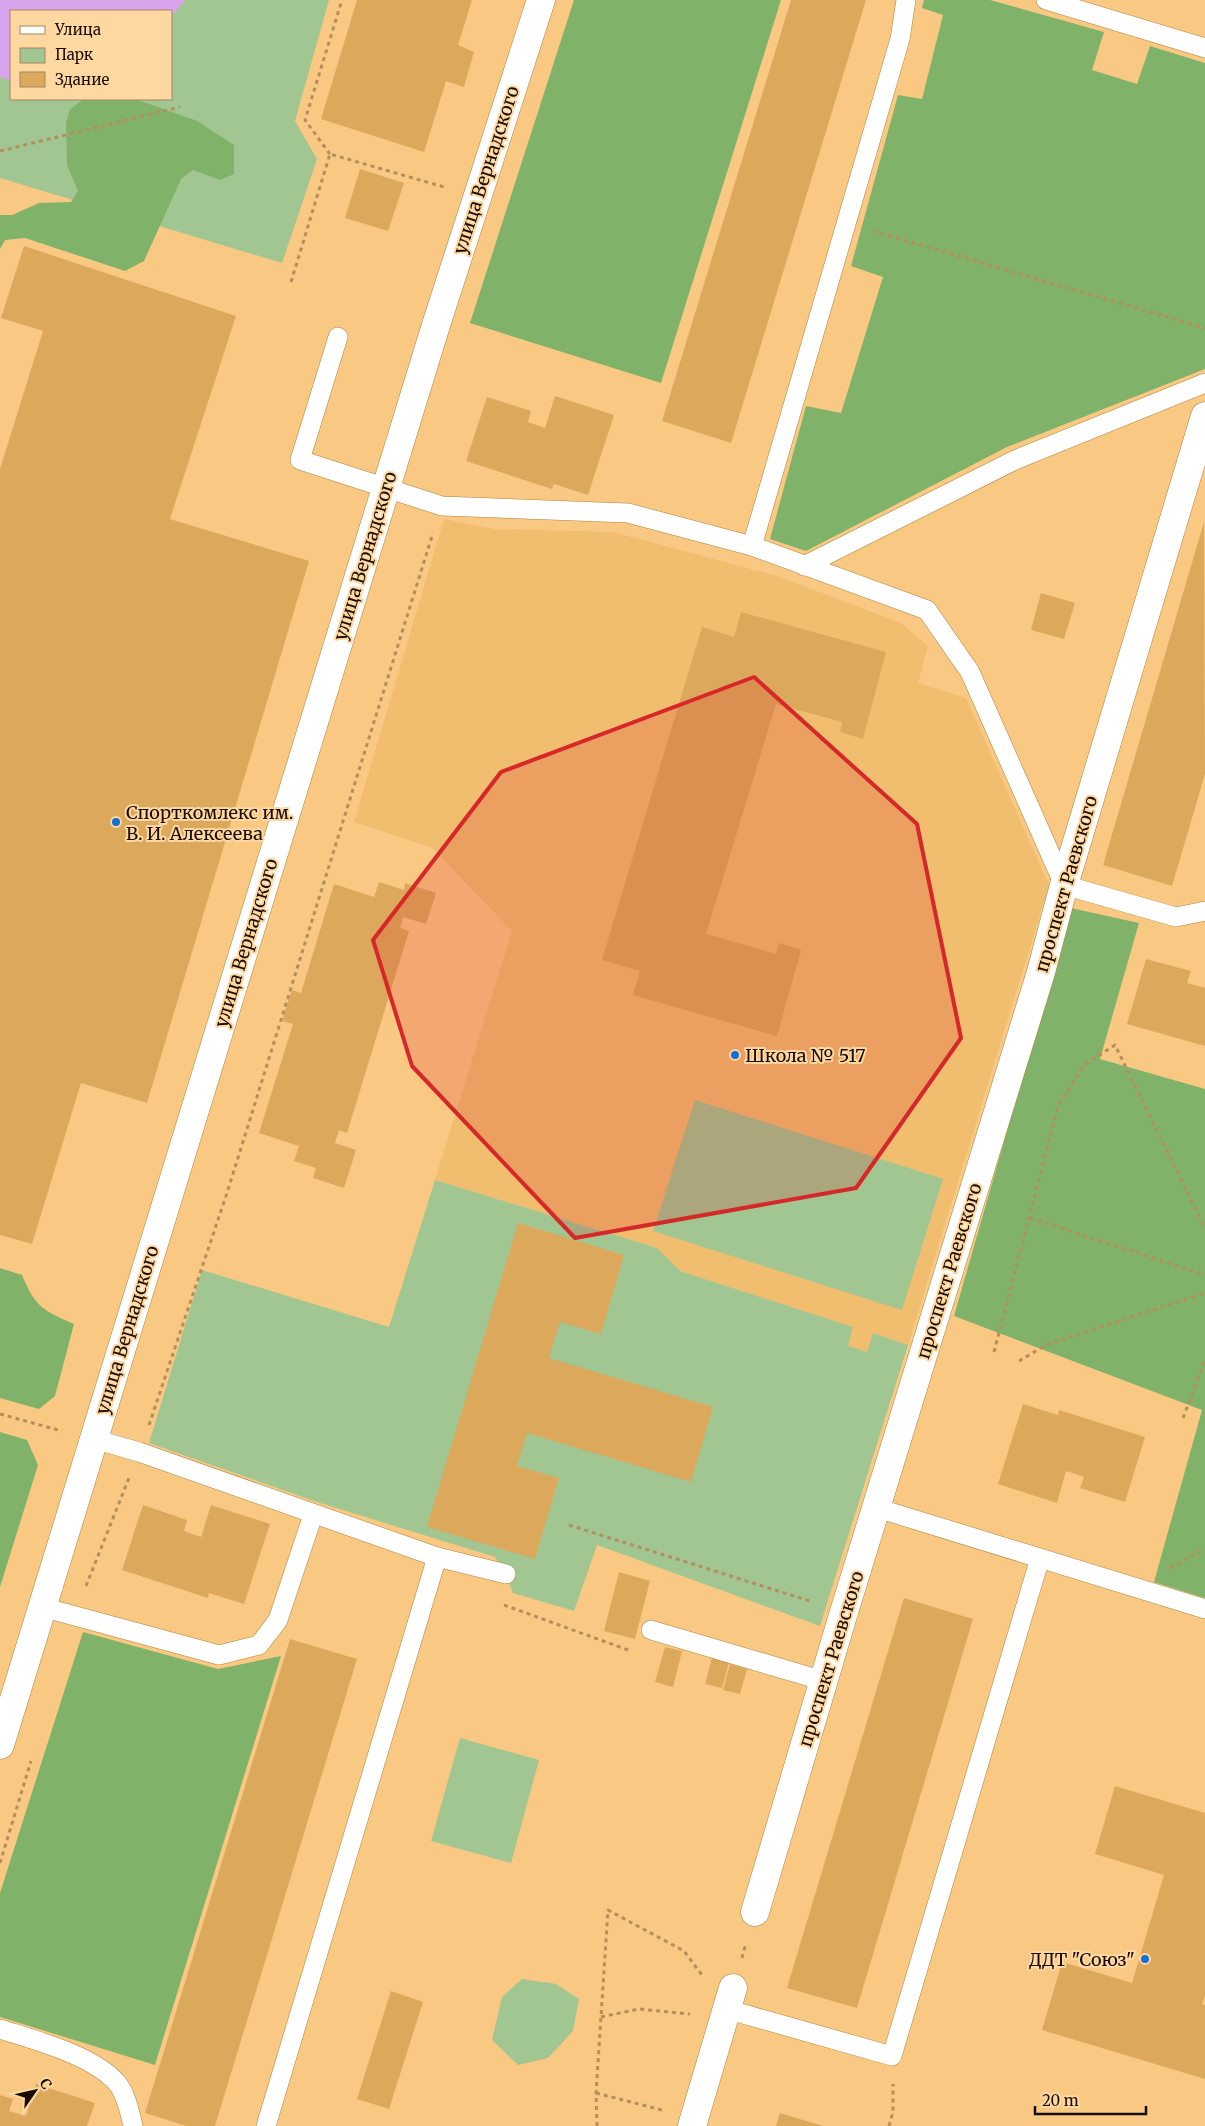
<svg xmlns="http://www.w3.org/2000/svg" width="1205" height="2126" font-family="Merriweather,serif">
  <rect width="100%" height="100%" fill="#f9c983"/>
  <!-- built -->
  <polygon fill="#f1bd6f" points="444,519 494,529 613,532 777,576 901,623 928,646 918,683 966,698 1049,885 908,1345 873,1333 867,1352 847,1346 853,1327 680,1271 657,1248 435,1180 512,931 432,848 354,822"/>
  <!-- green -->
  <g fill="#a1c691" fill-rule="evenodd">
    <path d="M0,0H329L295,121L317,159L282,263L0,178ZM11,11H171V99H11Z"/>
    <polygon points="695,1100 943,1179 902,1310 653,1231"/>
    <polygon points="435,1180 657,1248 680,1271 853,1327 848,1346 867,1352 873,1333 908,1345 820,1626 597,1545 574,1611 513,1593 506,1574 495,1557 317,1502 149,1443 202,1270 389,1327"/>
    <polygon points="460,1738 539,1760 511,1863 431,1841"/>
    <polygon points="522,1979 556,1984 579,1999 573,2031 548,2058 518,2065 492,2040 502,1997"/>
  </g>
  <!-- forest -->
  <g fill="#81b26a">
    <polygon points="574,0 781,0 661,383 470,323"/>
    <polygon points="924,0 990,0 1104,32 1092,70 1137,84 1150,46 1205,63 1205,369 1007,447 806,551 770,539 806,406 841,413 883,277 851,266 898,95 922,99 943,15 922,8"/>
    <polygon points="84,99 132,99 141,101 197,121 234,145 234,174 220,180 193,170 181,179 144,261 125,271 25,238 5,240 0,249 0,215 12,215 39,203 71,202 78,191 67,165 66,123 70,109"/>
    <polygon points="1071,908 1139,923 1100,1059 1205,1089 1205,1598 1154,1582 1202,1410 954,1316"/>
    <path d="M0,1268L22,1275C35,1307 44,1311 74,1324L55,1396L39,1409L0,1398Z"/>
    <polygon points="0,1432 27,1440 38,1465 0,1587"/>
    <polygon points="83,1632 218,1669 281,1656 155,2065 0,2017 0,1893"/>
  </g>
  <!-- water -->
  <polygon fill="#d8a5ec" points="0,0 185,0 171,17 171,11 11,11 11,81 0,77"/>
  <!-- building -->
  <g fill="#dca95c">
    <polygon points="357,0 472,0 458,45 474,52 464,87 446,81 424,152 321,119"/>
    <polygon points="791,0 866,0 731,443 662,421"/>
    <polygon points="360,169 404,183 388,231 345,218"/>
    <polygon points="24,246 236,316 170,519 309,561 147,1103 81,1083 32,1244 0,1235 0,469 43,331 1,318"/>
    <polygon points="555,396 614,415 588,495 554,484 552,489 466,461 487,397 531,411 528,422 545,428"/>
    <polygon points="1204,522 1205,774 1172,886 1103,865"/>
    <polygon points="1041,593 1075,603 1064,639 1031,630"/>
    <polygon points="741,612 886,652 863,739 840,732 842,722 776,704 706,934 776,954 779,943 801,950 777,1036 633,995 640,971 602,960 702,627 734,637"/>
    <polygon points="379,882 404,890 405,883 436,893 426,924 403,917 400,928 409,931 347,1133 339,1130 335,1143 356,1150 344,1188 313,1178 316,1168 294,1161 299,1146 259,1133 293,1024 282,1021 287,1005 292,990 301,993 334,884 374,897"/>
    <polygon points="1146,959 1191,971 1187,983 1205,988 1205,1046 1127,1024"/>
    <polygon points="518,1223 624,1255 601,1334 560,1322 549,1358 713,1407 691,1482 527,1433 517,1466 559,1478 535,1559 427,1527"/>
    <polygon points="1023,1404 1058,1415 1059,1410 1145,1437 1125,1502 1080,1488 1084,1477 1066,1471 1057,1503 998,1484"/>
    <polygon points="143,1505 187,1520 184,1531 201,1537 211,1505 270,1524 244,1604 209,1593 208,1598 122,1570"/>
    <polygon points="619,1572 650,1581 635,1639 604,1631"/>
    <polygon points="904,1598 973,1619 857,2008 787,1988"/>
    <polygon points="290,1639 357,1659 215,2126 186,2126 145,2113"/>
    <polygon points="665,1647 682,1651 673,1687 655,1682"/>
    <polygon points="712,1658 729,1663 722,1688 705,1684"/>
    <polygon points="730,1664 747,1669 740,1694 723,1690"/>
    <polygon points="1115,1786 1205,1813 1205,1996 1202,2004 1205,2005 1205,2079 1042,2030 1062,1962 1132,1983 1164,1875 1095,1854"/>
    <polygon points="391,1991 423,2002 389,2109 357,2099"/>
    <polygon points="36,2084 95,2103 87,2126 0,2126 0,2095 13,2099 9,2111 26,2116"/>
    <polygon points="780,2113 823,2126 776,2126"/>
  </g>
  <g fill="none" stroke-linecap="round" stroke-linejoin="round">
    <!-- lane casing -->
    <g stroke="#af823c" stroke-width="20">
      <g id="lane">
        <polyline points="1046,0 1205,48"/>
        <polyline points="338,337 300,460 442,506 628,513 752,546 927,610 970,672 1064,885 1176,917 1205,911"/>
        <polyline points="752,546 900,39 906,0"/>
        <polyline points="804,566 1015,460 1205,383"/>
        <polyline points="94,1439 139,1452 437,1557 266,2126"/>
        <polyline points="877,1508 1205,1609"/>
        <polyline points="437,1557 506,1574"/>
        <polyline points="42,1607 219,1655 259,1645 278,1620 313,1515"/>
        <polyline points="651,1630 824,1681"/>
        <polyline points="726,2009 892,2056 1040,1558"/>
        <path d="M0,2029C34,2040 93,2055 117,2083C126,2094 130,2112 133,2126"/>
      </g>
    </g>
    <!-- street casing -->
    <g stroke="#af823c" stroke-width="29">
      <g id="street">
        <polyline points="0,1745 436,325 541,0"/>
        <polyline points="755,1912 844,1612 1041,972 1064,885 1205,416"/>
        <polyline points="692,2126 733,1988"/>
      </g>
    </g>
    <!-- path -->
    <g stroke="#b48f5b" stroke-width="3" stroke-dasharray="4 4" stroke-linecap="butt">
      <polyline points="0,151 180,107"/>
      <polyline points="330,154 305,120 342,0"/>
      <polyline points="873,231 1205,328"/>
      <polyline points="291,282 330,154 444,187"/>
      <polyline points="1030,1218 1205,1275"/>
      <polyline points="994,1352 1058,1106 1084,1065 1115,1045 1205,1228"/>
      <polyline points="1019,1361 1046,1345 1205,1293"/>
      <polyline points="0,1414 62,1431"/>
      <polyline points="1183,1418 1205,1359"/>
      <polyline points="149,1425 227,1193 433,533"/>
      <polyline points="569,1525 813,1602"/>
      <polyline points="1170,1568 1205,1549"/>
      <polyline points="86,1586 129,1478"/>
      <polyline points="504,1605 628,1650"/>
      <polyline points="0,1863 31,1761"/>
      <polyline points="742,1958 746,1943"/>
      <polyline points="601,2017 639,2009 690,2014"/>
      <polyline points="596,2093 662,2110"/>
      <polyline points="597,2126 596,2093 608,1910 684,1951 702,1975"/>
      <polyline points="889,2126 893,2112 893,2084"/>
    </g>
    <!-- lane -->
    <use href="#lane" stroke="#fff" stroke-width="19"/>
    <!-- street -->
    <use href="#street" stroke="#fff" stroke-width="28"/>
  </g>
  <!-- marked area -->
  <path fill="#d62828" fill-opacity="0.2" stroke="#d62828" stroke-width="4" stroke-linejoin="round" d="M754,677L917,824L961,1038L856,1188L575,1238L412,1066L373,940L501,772Z"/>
  <!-- markers -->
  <g fill="#136fd8" stroke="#ffd8a1" stroke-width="2">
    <circle cx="116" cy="822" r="5"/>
    <circle cx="735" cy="1055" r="5"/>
    <circle cx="1145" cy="1959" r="5"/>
  </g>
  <g text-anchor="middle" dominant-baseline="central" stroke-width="4" stroke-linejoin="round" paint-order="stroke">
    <!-- street labels -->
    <g font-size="18" fill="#180b00" stroke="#ffd8a1">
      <text transform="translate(486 170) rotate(-72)">улица Вернадского</text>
      <text transform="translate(365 556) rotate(-73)">улица Вернадского</text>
      <text transform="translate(1066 884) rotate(-74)">проспект Раевского</text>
      <text transform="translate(246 943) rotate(-73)">улица Вернадского</text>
      <text transform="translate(949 1271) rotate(-73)">проспект Раевского</text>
      <text transform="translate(127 1330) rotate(-73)">улица Вернадского</text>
      <text transform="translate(831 1659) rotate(-73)">проспект Раевского</text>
    </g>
    <!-- poi labels -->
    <g font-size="18" fill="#180b00" stroke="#ffd8a1" text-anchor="start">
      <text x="126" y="812">Спорткомлекс им.<tspan x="126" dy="21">В. И. Алексеева</tspan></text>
      <text x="745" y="1055">Школа № 517</text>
      <text x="1135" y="1959" text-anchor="end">ДДТ "Союз"</text>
    </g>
  </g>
  <!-- legend -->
  <rect x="10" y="10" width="162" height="90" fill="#ffd8a1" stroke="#a38661"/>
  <rect x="20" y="26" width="25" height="8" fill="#ffffff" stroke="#a38661"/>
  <text x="55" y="35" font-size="15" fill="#180b00">Улица</text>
  <rect x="20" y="48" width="25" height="15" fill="#a1c691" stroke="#a38661"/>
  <text x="55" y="60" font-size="15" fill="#180b00">Парк</text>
  <rect x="20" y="72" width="25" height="15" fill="#dca95c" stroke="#a38661"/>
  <text x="55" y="85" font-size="15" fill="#180b00">Здание</text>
  <!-- north arrow -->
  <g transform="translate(35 2091) rotate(56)" stroke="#ffd8a1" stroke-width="4" paint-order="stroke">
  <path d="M0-4L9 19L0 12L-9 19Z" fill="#180b00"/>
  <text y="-8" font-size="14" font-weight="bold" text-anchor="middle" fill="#180b00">С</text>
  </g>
  <!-- scale -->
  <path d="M1035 2106v8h111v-8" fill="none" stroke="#180b00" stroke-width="2.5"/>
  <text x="1042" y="2106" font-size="15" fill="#180b00" stroke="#ffd8a1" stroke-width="4" paint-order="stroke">20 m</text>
</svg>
